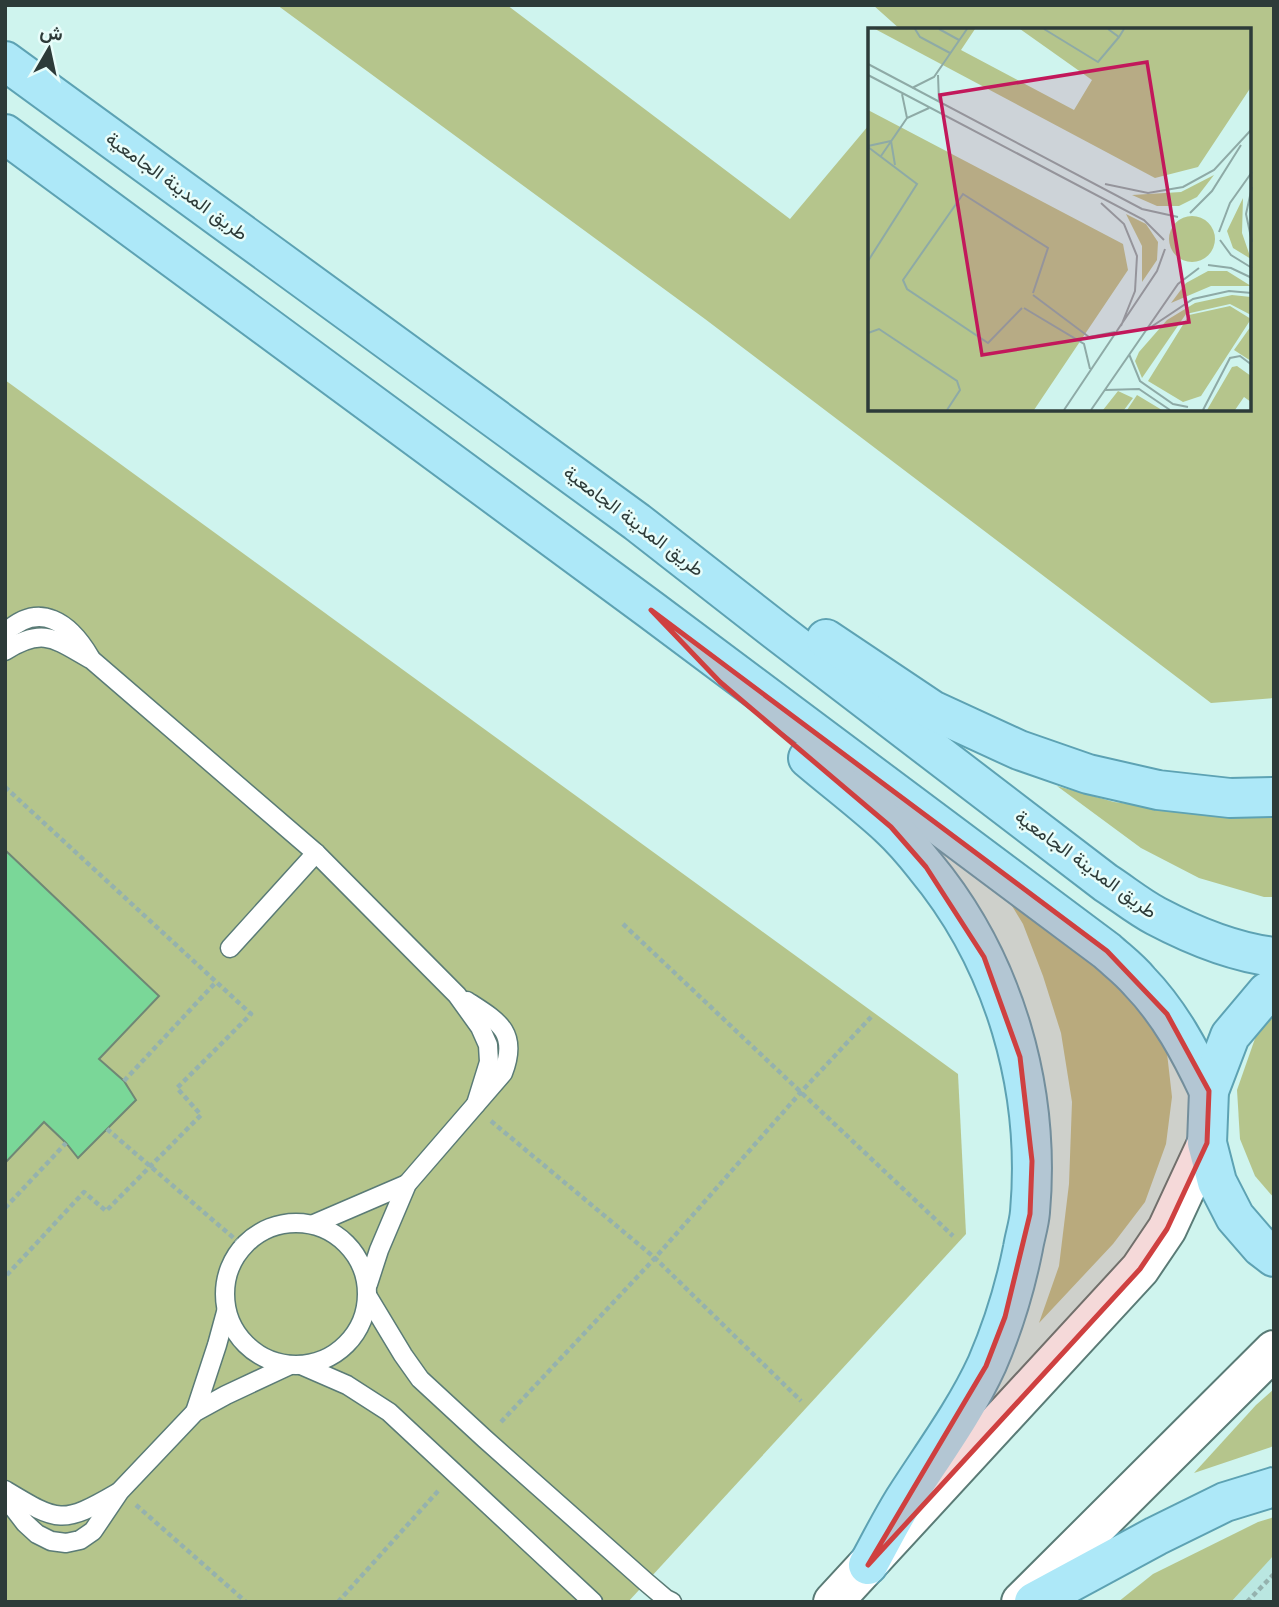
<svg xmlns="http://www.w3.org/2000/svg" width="1279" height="1607" font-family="'Libre Baskerville',Vazirmatn,serif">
  <rect width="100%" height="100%" fill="#cff4ee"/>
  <!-- built -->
  <polygon fill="#bae7e1" points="1273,1555 1274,1602 1231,1602"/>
  <!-- green -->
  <g fill="#b5c58c">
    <polygon points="277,5 507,5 790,219 869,125 870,410 1249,410 1249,30 901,30 873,5 1274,5 1274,698 1211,703 705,319"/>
    <polygon points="5,380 958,1074 966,1234 628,1602 5,1602"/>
    <polygon points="1057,786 1114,802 1206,814 1274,817 1274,897 1264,897 1199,878 1141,848"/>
    <polygon points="1006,896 1115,976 1147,1012 1167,1053 1172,1097 1166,1144 1145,1202 1113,1244 1039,1323 1059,1266 1069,1184 1072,1102 1061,1033 1043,976 1023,924"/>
    <polygon points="1274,1013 1274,1198 1255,1176 1240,1139 1237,1090 1258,1030"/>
    <polygon points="1274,1389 1274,1446 1194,1473 1256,1405"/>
    <polygon points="1274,1517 1274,1555 1231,1602 1118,1602 1153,1574 1258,1522"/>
  </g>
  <!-- building -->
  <polygon fill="#7ad798" stroke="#6f8775" stroke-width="2" points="5,850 159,996 99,1059 124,1081 136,1100 78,1158 66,1143 44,1122 5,1163"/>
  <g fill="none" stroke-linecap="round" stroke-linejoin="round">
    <!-- lane casing -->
    <g stroke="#5a7b76" stroke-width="21">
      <g id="lane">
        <path d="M5,633C40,600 70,623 90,657"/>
        <path d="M5,651C44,626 56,640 92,660L316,853L457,995L480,1027L488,1045L489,1062L476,1104"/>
        <polyline points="230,948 316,853"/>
        <circle cx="296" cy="1294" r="71"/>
        <polyline points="314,1224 407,1184"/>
        <path d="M368,1284L379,1250L407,1184L503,1073C519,1032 498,1021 467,1001"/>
        <polyline points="368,1297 403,1355 420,1379 485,1439 646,1582 666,1599 672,1602"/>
        <polyline points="301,1365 347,1385 389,1412 593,1602"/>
        <polyline points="195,1412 217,1345 226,1312"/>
        <path d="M5,1490C58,1522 62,1525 117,1493"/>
        <polyline points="5,1497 25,1523 37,1534 51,1541 66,1543 80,1540 93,1531 120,1491 195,1412 226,1395 290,1365"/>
      </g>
    </g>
    <!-- secondary casing -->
    <g stroke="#5a7b76" stroke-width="42">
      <g id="secondary">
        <polyline points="833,1602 1140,1269 1167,1229 1207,1143"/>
        <polyline points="1021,1602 1274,1350"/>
      </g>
    </g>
    <!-- primary casing -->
    <g stroke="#5da2b3" stroke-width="42">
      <g id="primary">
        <path d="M5,61L637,522L774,629L1106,883C1123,894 1139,907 1156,916C1192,935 1233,952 1274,957"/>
        <path d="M5,134L651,610L1107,951C1118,961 1130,970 1139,981C1170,1013 1190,1051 1209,1091"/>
        <polyline points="826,639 932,710 1019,750 1088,774 1158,790 1230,798 1274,797"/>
        <path d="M808,758C835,781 863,802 889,826C902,838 914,852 925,866C1004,961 1041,1088 1030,1212C1029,1224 1025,1236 1023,1248C1015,1288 1003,1327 987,1364C965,1412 932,1456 904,1500C891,1521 880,1543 868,1565"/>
        <polyline points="1274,988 1267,992 1230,1036 1209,1091 1207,1143 1217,1182 1235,1217 1261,1247 1274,1257"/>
        <polyline points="1034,1602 1156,1536 1225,1502 1274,1487"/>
      </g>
    </g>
    <!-- path -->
    <g stroke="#95b2ae" stroke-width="4.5" stroke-dasharray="5 3.5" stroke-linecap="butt">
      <polyline points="5,787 251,1014 177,1088 201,1115 106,1211 84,1192 5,1277"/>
      <polyline points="623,924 953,1236"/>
      <polyline points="124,1081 216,982"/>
      <polyline points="491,1121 655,1258 801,1401"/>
      <polyline points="107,1129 243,1246"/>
      <polyline points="5,1208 66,1143"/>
      <polyline points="501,1422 655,1258 801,1092 871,1017"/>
      <polyline points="136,1505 246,1602"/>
      <polyline points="338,1602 438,1491"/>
      <polyline points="1247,1602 1274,1574"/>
    </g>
    <!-- lane -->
    <use href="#lane" stroke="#fff" stroke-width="18"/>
    <!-- secondary -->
    <use href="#secondary" stroke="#fff" stroke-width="38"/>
    <!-- primary -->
    <use href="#primary" stroke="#ade8f8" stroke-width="38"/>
  </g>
  <!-- marked area -->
  <path fill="#cf4040" fill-opacity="0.2" stroke="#cf4040" stroke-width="5" stroke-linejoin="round" d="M651,610L1107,951L1167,1014L1209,1091L1207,1143L1167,1229L1140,1269L868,1565L986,1366L1005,1317L1030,1214L1032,1161L1020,1057L984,957L926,867L891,827L720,682Z"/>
  <g text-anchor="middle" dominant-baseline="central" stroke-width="5" stroke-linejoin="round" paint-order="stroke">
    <!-- street labels -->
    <g font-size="19" fill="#2d3b39" stroke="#e8fdfa">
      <text transform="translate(177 186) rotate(36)">طريق المدينة الجامعية</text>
      <text transform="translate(634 521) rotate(37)">طريق المدينة الجامعية</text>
      <text transform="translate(1086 864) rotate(36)">طريق المدينة الجامعية</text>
    </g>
  </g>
  <!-- overview -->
  <g transform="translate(868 28)">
    <rect width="383" height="383" fill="#cff4ee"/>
    <path d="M7,1H107L93,22L206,82L224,52L152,1H383V59L330,139L287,150ZM0,82L255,216L260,242L166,382H0ZM346,147L329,169L311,178H289L264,167L313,164ZM375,170L374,205L383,231L365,220L359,203ZM258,186L278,196L290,214L289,232L274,254V218ZM301 211a23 23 0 1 1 46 0a23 23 0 1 1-46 0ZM340,243H359L383,258H343L303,275L318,255ZM364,267L383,269V287L362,276L318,286L274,350L267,333L271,324L299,292L327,275ZM362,278L383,291L333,368L315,374L280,353L321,287ZM383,298V333L366,322ZM369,338L383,348V374L376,369L367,382H339L364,339ZM250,363L265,370L256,382H235ZM269,367L294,382H259Z" fill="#b5c58c"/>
    <path fill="none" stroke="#8eaaa6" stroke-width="2" d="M47,1L52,9L82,25M71,1L91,12M176,1L230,34L251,9M240,1L251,9L256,1M0,36L274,181L310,189M0,47L276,192L296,212M70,47L71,74M44,60L66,49L99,1M34,66L39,90M0,118L23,113L27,137M0,119L49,156L0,233M13,128L39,90L61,80M237,156L280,165L315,159L346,142L383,102M384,159L378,186L384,214M233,175L256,196L269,228L267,263L253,298M322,185L344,163L373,117M351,204L362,175L384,144M352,212L363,227L384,240M340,237L363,240L384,250M165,267L221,309L247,304M154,280L120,315L39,261L35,252L95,166L180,220L165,265M156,280L216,316L222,341M277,303L325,271L361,263L384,265M0,305L11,301L89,353L92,362L79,382M261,326L272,353L305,376L320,379M237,362L271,361L302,382M196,382L289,243L297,221M223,382L310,256L331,240M335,382L362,330L372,328L384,337"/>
    <path fill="#c2185b" fill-opacity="0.15" stroke="#c2185b" stroke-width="3.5" d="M279,34L321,294L114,327L72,67Z"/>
    <rect width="383" height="383" fill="none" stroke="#2d3b39" stroke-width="3.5"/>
  </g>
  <!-- border -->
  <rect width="1279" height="1607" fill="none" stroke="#2d3b39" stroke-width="14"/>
  <!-- north arrow -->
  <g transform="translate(49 49) rotate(9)" stroke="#e8fdfa" stroke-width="5" paint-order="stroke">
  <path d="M0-5L12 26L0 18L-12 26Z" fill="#2d3b39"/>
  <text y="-10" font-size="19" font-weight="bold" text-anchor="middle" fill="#2d3b39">ش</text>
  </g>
</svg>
